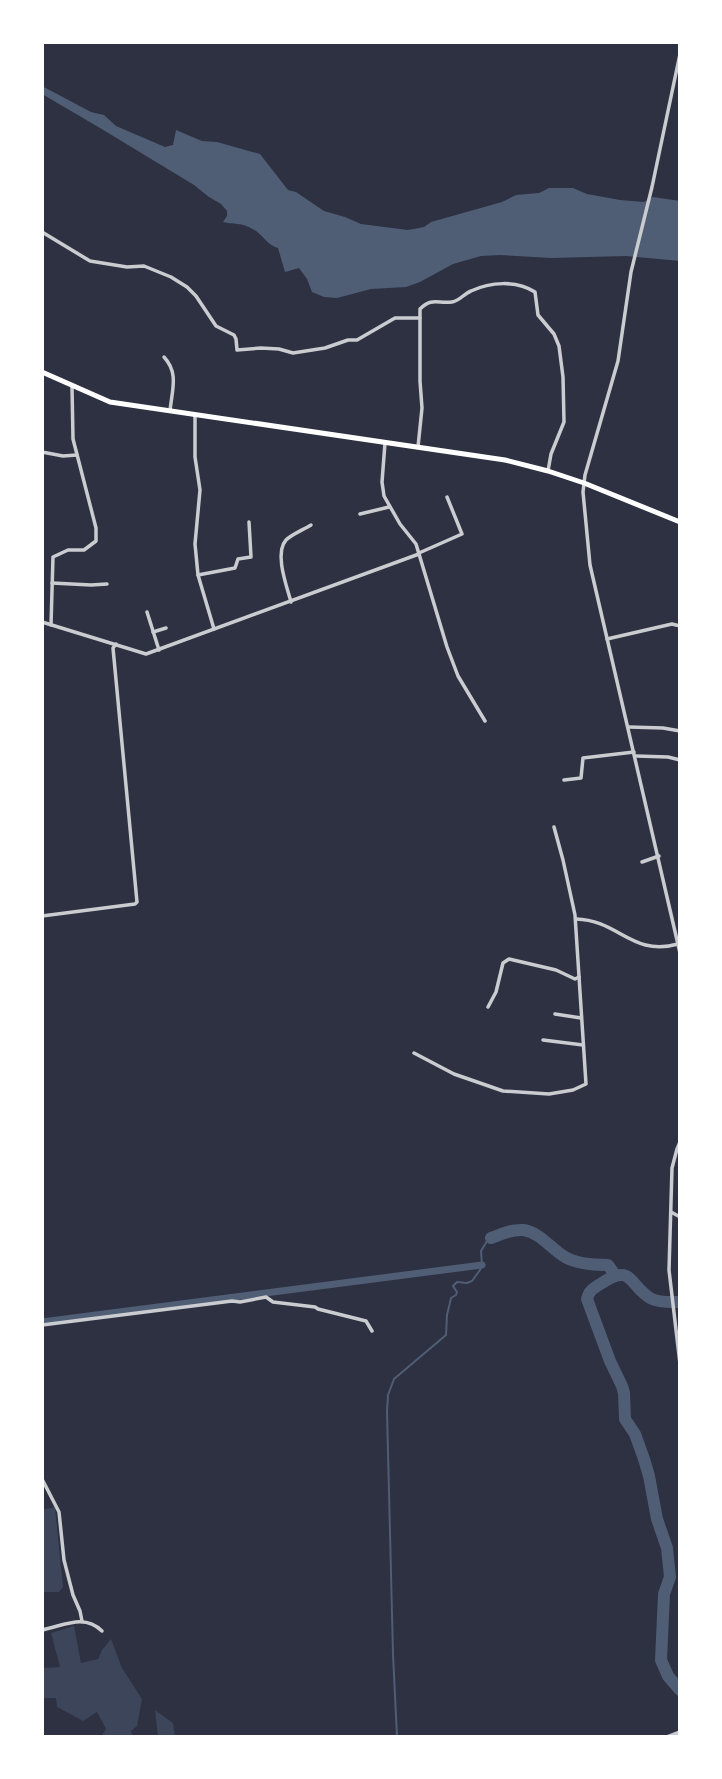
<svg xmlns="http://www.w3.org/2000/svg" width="722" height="1779" font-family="'Work Sans',sans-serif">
  <rect width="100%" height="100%" fill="#2d3142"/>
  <!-- green -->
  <g fill="#3c4559">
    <polygon points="55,1507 63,1587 59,1592 42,1592 42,1510"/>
    <polygon points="74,1626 81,1663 98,1659 102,1650 111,1639 122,1668 142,1699 137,1726 131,1731 133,1737 101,1737 106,1729 97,1712 83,1721 57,1707 56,1698 44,1698 42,1717 42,1668 60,1667 51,1633"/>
    <polygon points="155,1710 173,1723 175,1737 158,1737"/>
  </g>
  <!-- water -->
  <path fill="#4f5d75" d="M42,86L91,112L104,115L116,126L165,147L173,145L176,130L202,141L217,142L260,154L288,190L296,192L324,211L345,217L361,224L408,230L424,227L431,222L502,202L516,195L539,193L549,188H573L587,194L620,200L644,202L653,197L680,201V261L626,256L551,258L500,255L481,256L453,264L420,282L406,287L371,289L337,298L324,297L312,292L307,279L299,268L285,272L278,248C268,245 264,237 256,231C242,222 237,225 223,222L227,216V211L221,204L209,197L194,185L100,128L42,94Z"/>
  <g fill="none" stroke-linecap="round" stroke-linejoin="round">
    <!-- stream -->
    <polyline stroke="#4f5d75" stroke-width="2" points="397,1737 393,1654 387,1411 388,1395 394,1379 446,1335 447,1315 451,1298 456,1295 457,1292 453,1286 457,1282 467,1283 472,1281 480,1270 482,1265 481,1251 487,1241 491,1238"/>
    <!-- canal -->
    <polyline stroke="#4f5d75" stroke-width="7" points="42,1322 482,1265"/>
    <!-- river -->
    <g stroke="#4f5d75" stroke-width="12">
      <path d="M491,1238C502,1234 512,1229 523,1230C540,1232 551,1249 565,1257C577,1264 593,1265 608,1265L615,1275"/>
      <path d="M680,1302C671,1302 660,1303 652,1299C629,1287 633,1262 602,1283C594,1288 589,1290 587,1299L610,1361L622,1386L624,1393L625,1419L635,1434L644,1459L649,1476L657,1519L667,1548L670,1577L664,1594L661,1660L668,1676L680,1690"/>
    </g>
    <!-- minor -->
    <g stroke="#caccd0" stroke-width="3.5">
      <polyline points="680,54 652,187 631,272 618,361 585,475 583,492 590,565 680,953"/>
      <polyline points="42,232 90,261 127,267 144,266 171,277 187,287 196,296 216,326 234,335 236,339 237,350 261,348 279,349 293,353 325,348 348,340 357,340 395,318 420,318"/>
      <path d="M164,357C179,373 172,390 170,411"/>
      <polyline points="195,415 195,457 200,490 195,544 198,575 214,629"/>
      <polyline points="385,443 382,482 384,496 400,524 416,544 447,647 458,676 485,721"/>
      <path d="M418,447L422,408L420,381V309C432,297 438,304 452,302C460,301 463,294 471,291C490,282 516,280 535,292L538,315L554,334L559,346L563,377L564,422L551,454L548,471"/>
      <polyline points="42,452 63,456 77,455"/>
      <polyline points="360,514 389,507"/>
      <polyline points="419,553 462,534 447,497"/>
      <polyline points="198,575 235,568 238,559 251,557 249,522"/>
      <polyline points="52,583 91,585 107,584"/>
      <path d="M291,602C287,587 274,553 286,540C292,534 303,530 311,525"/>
      <polyline points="147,612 159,650"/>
      <polyline points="42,622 146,654 419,554"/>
      <polyline points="51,625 53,557 68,550 84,550 96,541 96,528 73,439 72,386"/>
      <polyline points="153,632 166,628"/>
      <polyline points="607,639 672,624 680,626"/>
      <polyline points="629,727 663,728 680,731"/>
      <polyline points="636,756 668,757 680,760"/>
      <polyline points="564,780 581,778 583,758 634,752"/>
      <polyline points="642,862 659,856"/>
      <polyline points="42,916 135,904 137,902 113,648 116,644"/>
      <path d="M576,919C619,920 632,957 678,944"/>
      <polyline points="488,1007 496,992 503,963 509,959 556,970 575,979 579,977"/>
      <polyline points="555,1014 581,1018"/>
      <polyline points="543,1040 583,1045"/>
      <polyline points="414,1053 454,1074 503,1091 549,1094 573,1090 586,1084 575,915 563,860 554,827"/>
      <polyline points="680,1142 677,1149 672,1168 669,1270 680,1364"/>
      <polyline points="671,1212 680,1217"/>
      <polyline points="42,1325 232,1301 240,1302 266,1297 273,1302 315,1307 318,1309 366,1321 372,1331"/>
      <polyline points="42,1479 59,1512 64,1560 73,1595 80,1611 82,1621"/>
      <path d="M42,1630C63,1626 84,1613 102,1631"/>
      <polyline points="667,1737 680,1732"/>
    </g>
    <!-- secondary -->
    <polyline stroke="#fff" stroke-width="5" points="42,372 110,402 505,460 548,471 584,483 680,522"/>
  </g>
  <!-- border -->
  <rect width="722" height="1779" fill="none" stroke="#ffffff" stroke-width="88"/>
</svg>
